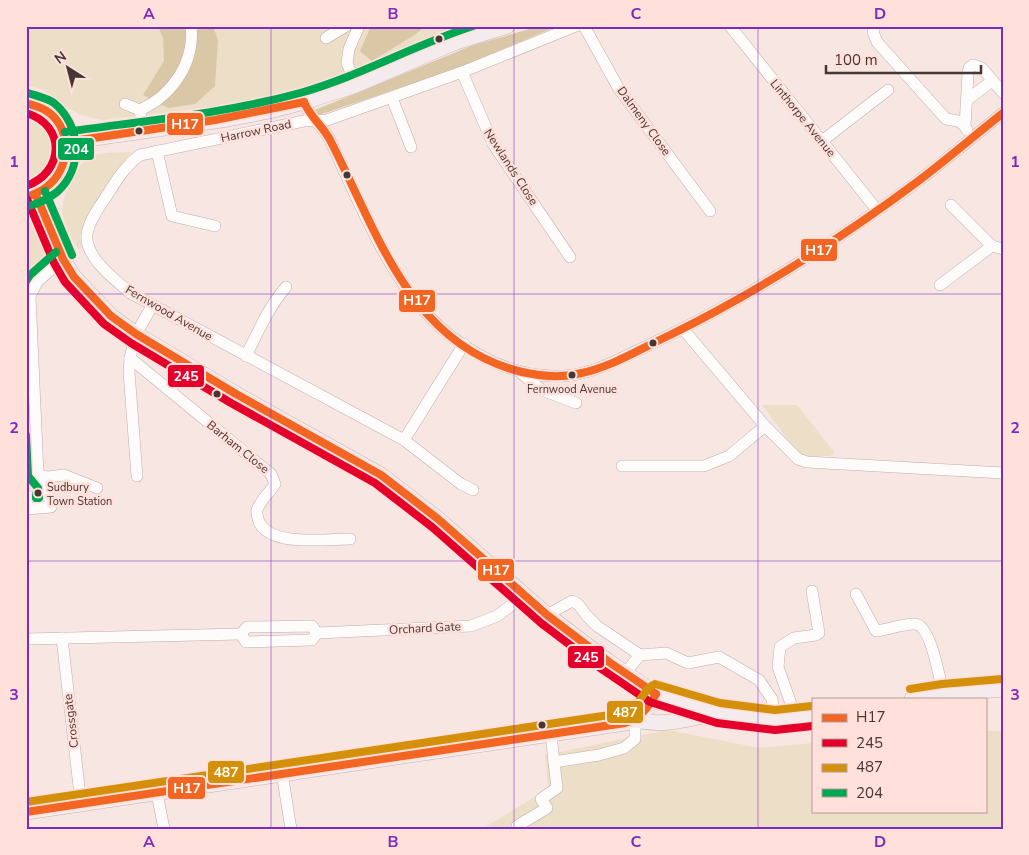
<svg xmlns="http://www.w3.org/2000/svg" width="1029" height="855" font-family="'Nunito Sans',sans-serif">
  <rect width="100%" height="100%" fill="#f7e6e2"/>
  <!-- green -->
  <g fill="#eddec8">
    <polygon points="26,26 461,26 358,71 310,88 266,101 102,120 81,115 63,105 44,90 26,85"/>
    <path d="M26,108C38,112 51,119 57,131C67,154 52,185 26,188Z"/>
    <path d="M132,152L122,163L81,231L80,238L82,248L78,249C61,220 56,209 73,178C77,172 80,163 86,159C98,151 118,153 132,152Z"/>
    <polygon points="26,216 30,221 45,250 43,258 32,269 26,263"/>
    <polygon points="762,405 797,405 835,453 830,456 811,456 802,455 795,449"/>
    <polygon points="667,730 760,748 813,743 813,811 985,811 985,731 1003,731 1003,829 482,829 548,789 545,755"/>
  </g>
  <!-- forest -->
  <g fill="#dac7a5">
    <polygon points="158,26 213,26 218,40 215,86 195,104 168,108 143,95 164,61 163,38"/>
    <polygon points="371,26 425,26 416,34 372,61 360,51"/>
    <polygon points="540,26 553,26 553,28 453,70 319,115 315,110 471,46"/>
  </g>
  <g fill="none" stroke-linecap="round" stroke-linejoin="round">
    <!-- minor casing -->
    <g stroke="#bdaeac" stroke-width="12">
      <g id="minor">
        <polyline points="584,26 619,89 710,211"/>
        <polyline points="730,26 877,210"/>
        <polyline points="875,26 873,32 877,42 946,119 958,121 965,126"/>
        <polyline points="326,38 346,26"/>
        <polyline points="462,72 493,144 570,257"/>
        <polyline points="356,85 347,63 349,49 359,26"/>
        <polyline points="392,98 411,147"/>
        <polyline points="967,100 992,81"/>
        <path d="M304,102C309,117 321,125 329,138C357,197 390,282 439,326C470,354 510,375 553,376C587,378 617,360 647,346C743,301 833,244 917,182C946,160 974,136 1003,113"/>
        <polyline points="125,104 140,110"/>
        <path d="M143,130L140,110C173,95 195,62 191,26"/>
        <polyline points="967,130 965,126 968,73 969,68 973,65 982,68 1003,93"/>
        <polyline points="822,141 888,90"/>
        <polyline points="157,151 172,216 215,226"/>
        <polyline points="951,205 992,246"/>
        <polyline points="940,285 992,246 1003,249"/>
        <path d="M152,306L136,334L130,358L271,474L275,484C270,492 260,501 257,510C256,513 258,518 259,522C271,547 326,539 350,539"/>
        <polyline points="683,329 765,426 798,459 807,462 1003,473"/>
        <path d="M246,356C258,332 268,308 286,287"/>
        <polyline points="130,358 129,372 137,476"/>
        <polyline points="522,374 542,390 576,403"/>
        <polyline points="404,440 464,344"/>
        <polyline points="622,466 704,466 729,456 765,426"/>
        <polyline points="26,472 48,477 64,475 97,488"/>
        <polyline points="26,484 38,474"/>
        <path d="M473,490L461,484L404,440L132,294C116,281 84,257 87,234C89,221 99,207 106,197C116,181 125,166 140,155L304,121L327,120L462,72L576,26"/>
        <polyline points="26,495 27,509 51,507 47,483 38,474 30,296 37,282 63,259"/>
        <path d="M856,594L876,631C886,630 906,623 915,624C931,625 940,680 943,694"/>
        <polyline points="547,615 572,601 578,604 587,616 597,626 640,655 666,653 688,663 719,657 759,680 772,699 775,720"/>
        <polyline points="317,633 471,626 497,616 525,595"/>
        <polyline points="241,634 246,642 312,640 317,633"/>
        <polyline points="241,634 247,627 312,626 317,633"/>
        <polyline points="62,638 81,804"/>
        <polyline points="26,639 241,634"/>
        <polyline points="625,673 640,655"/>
        <polyline points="796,718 778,667 780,647 794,638 816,635 819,633 812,591"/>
        <polyline points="551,734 554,762 599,755 624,748 635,739 635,720"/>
        <polyline points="282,773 291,829"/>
        <polyline points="157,793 164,829"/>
        <polyline points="517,826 547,808 541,799 557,788 554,762"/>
      </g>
    </g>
    <!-- major casing -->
    <g stroke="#c8b1b4" stroke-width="16">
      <g id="major">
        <path d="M26,103C34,105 41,107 48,112C81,136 66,188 28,197"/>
        <polyline points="66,142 228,119 269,111 304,102 356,85 456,42 507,26"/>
        <polyline points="36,195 63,259 74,277 111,316 136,334 236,394 381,475 438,519 547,615 609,662 656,694 718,713 775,720 813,716"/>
        <polyline points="912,699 943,694 1003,689"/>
        <path d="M635,720C666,727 686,719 716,713"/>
        <path d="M26,812L625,723C642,718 648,708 656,694"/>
      </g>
    </g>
    <!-- minor -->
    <use href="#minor" stroke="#fefbfb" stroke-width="11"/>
    <!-- major -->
    <use href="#major" stroke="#f5ebed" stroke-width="15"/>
    <!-- bus-1 casing -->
    <g stroke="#ffe0da" stroke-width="11">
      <g id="bus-1">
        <path d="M304,102C310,117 323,126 330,140C377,230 409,345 522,372C540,376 559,378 577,374C610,368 640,349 670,335C757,292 839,240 917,182C946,160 974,136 1003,113"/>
        <path d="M26,103C32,105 39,106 45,110C71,125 72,164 50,184C43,191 35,194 26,197"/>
        <polyline points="66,142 215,120 304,102"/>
        <polyline points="36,195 63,259 74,277 111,316 136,334 236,394 381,475 438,519 547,615 609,662 656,694"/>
        <path d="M26,812L625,723C640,718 648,708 656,694"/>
      </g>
    </g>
    <!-- bus-2 casing -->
    <g stroke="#ffe0da" stroke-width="11">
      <g id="bus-2">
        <path d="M26,113C67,125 64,173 26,186"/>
        <polyline points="27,199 54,263 65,282 104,324 131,343 231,403 375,483 432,527 541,623 603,670 650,702 717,723 775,730 813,726"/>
      </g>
    </g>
    <!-- bus-3 casing -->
    <g stroke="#ffe0da" stroke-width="11">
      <g id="bus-3">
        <polyline points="910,689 942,684 1002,679"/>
        <path d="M26,802L623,713C642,706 643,688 655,684L720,703L775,710L812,706"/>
      </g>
    </g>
    <!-- bus-4 casing -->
    <g stroke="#ffe0da" stroke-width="11">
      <g id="bus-4">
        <path d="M28,93C37,96 47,98 54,103C81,125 84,168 57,192C48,199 40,203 29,206"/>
        <path d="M65,132C143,121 223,114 300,93C360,76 414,45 473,26"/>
        <polyline points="45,191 72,255"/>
        <polyline points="26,281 30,275 56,252"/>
        <polyline points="26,435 28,476 38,488 39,498 36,498 36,494"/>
      </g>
    </g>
    <!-- bus-1 -->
    <use href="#bus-1" stroke="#f26522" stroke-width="8"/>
    <!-- bus-2 -->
    <use href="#bus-2" stroke="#e4002b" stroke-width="8"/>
    <!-- bus-3 -->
    <use href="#bus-3" stroke="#d4900a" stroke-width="8"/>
    <!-- bus-4 -->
    <use href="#bus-4" stroke="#00a651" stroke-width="8"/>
  </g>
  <!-- grid -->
  <path fill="none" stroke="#7b2cbf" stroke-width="1" stroke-opacity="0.55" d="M271,26V829M514,26V829M758,26V829M26,294H1003M26,561H1003"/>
  <!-- markers -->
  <g fill="#463734" stroke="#ffe0da" stroke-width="2">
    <circle cx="439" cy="39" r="4.5"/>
    <circle cx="139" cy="131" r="4.5"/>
    <circle cx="347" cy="175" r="4.5"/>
    <circle cx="653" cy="343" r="4.5"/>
    <circle cx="572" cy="375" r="4.5"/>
    <circle cx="217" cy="394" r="4.5"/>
    <circle cx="38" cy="493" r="4.5"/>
    <circle cx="542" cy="725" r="4.5"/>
  </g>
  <g text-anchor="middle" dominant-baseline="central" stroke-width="5" stroke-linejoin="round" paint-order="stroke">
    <!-- bus labels -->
    <g font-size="11" fill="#463734" stroke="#ffe0da">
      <text x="572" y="389">Fernwood Avenue</text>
      <text x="47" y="487" text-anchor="start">Sudbury<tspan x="47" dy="14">Town Station</tspan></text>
    </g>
    <!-- street labels -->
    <g font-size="12" fill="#463734" stroke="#ffe0da">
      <text transform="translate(803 118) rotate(51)">Linthorpe Avenue</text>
      <text transform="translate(644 121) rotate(54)">Dalmeny Close</text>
      <text transform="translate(256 131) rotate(-12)">Harrow Road</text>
      <text transform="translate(511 167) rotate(57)">Newlands Close</text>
      <text transform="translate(169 313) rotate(30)">Fernwood Avenue</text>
      <text transform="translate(238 447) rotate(39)">Barham Close</text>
      <text transform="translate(425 628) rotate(-3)">Orchard Gate</text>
      <text transform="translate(71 721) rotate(-97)">Crossgate</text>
    </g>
  </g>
  <g stroke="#ffe0da" stroke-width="2">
    <rect x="166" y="112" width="38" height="24" rx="5" fill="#f26522"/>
    <rect x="57" y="137" width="38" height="24" rx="5" fill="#00a651"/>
    <rect x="800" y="238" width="38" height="24" rx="5" fill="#f26522"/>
    <rect x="398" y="289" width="38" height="24" rx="5" fill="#f26522"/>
    <rect x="167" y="364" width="38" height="24" rx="5" fill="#e4002b"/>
    <rect x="477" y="558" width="38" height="24" rx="5" fill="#f26522"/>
    <rect x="567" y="645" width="38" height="24" rx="5" fill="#e4002b"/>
    <rect x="606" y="700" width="38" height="24" rx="5" fill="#d4900a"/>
    <rect x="207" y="760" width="38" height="24" rx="5" fill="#d4900a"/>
    <rect x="167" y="776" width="39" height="24" rx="5" fill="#f26522"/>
  </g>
  <g font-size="14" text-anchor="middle" font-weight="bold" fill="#fff">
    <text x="185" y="129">H17</text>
    <text x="76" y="154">204</text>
    <text x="819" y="255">H17</text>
    <text x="417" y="305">H17</text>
    <text x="186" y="381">245</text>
    <text x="496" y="575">H17</text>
    <text x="586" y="662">245</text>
    <text x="625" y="717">487</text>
    <text x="226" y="777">487</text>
    <text x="187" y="793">H17</text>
  </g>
  <!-- border -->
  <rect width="1029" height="855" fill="none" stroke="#ffe0da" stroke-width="55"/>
  <!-- legend -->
  <rect x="812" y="698" width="175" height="115" fill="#ffe0da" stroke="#b59c98"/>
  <rect x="822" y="714" width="25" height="8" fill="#f26522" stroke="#b59c98"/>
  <text x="856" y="722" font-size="15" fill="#463734">H17</text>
  <rect x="822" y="739" width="25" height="8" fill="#e4002b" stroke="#b59c98"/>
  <text x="856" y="748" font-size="15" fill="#463734">245</text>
  <rect x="822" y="764" width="25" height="8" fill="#d4900a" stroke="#b59c98"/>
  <text x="856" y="772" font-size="15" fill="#463734">487</text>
  <rect x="822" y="789" width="25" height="8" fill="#00a651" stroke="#b59c98"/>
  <text x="856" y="798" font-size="15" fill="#463734">204</text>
  <!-- north arrow -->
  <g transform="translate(68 68) rotate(324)" stroke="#ffe0da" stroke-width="4" paint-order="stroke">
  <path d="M0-4L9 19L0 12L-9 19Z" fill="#463734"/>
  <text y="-8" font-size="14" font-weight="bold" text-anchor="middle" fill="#463734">N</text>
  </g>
  <!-- scale -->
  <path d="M826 65v8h155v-8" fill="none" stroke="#463734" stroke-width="2.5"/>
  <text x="834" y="65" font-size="15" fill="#463734" stroke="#ffe0da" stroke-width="4" paint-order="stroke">100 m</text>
  <rect x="28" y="28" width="974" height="800" fill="none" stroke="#7b2cbf" stroke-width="2"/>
  <g font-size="16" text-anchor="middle" font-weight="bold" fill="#7b2cbf">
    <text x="149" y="19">A</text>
    <text x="393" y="19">B</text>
    <text x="636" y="19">C</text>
    <text x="880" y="19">D</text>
    <text x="14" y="167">1</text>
    <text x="1015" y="167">1</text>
    <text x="14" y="433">2</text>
    <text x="1015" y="433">2</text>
    <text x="14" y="700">3</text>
    <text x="1015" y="700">3</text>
    <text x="149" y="847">A</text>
    <text x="393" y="847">B</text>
    <text x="636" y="847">C</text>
    <text x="880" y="847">D</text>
  </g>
</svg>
